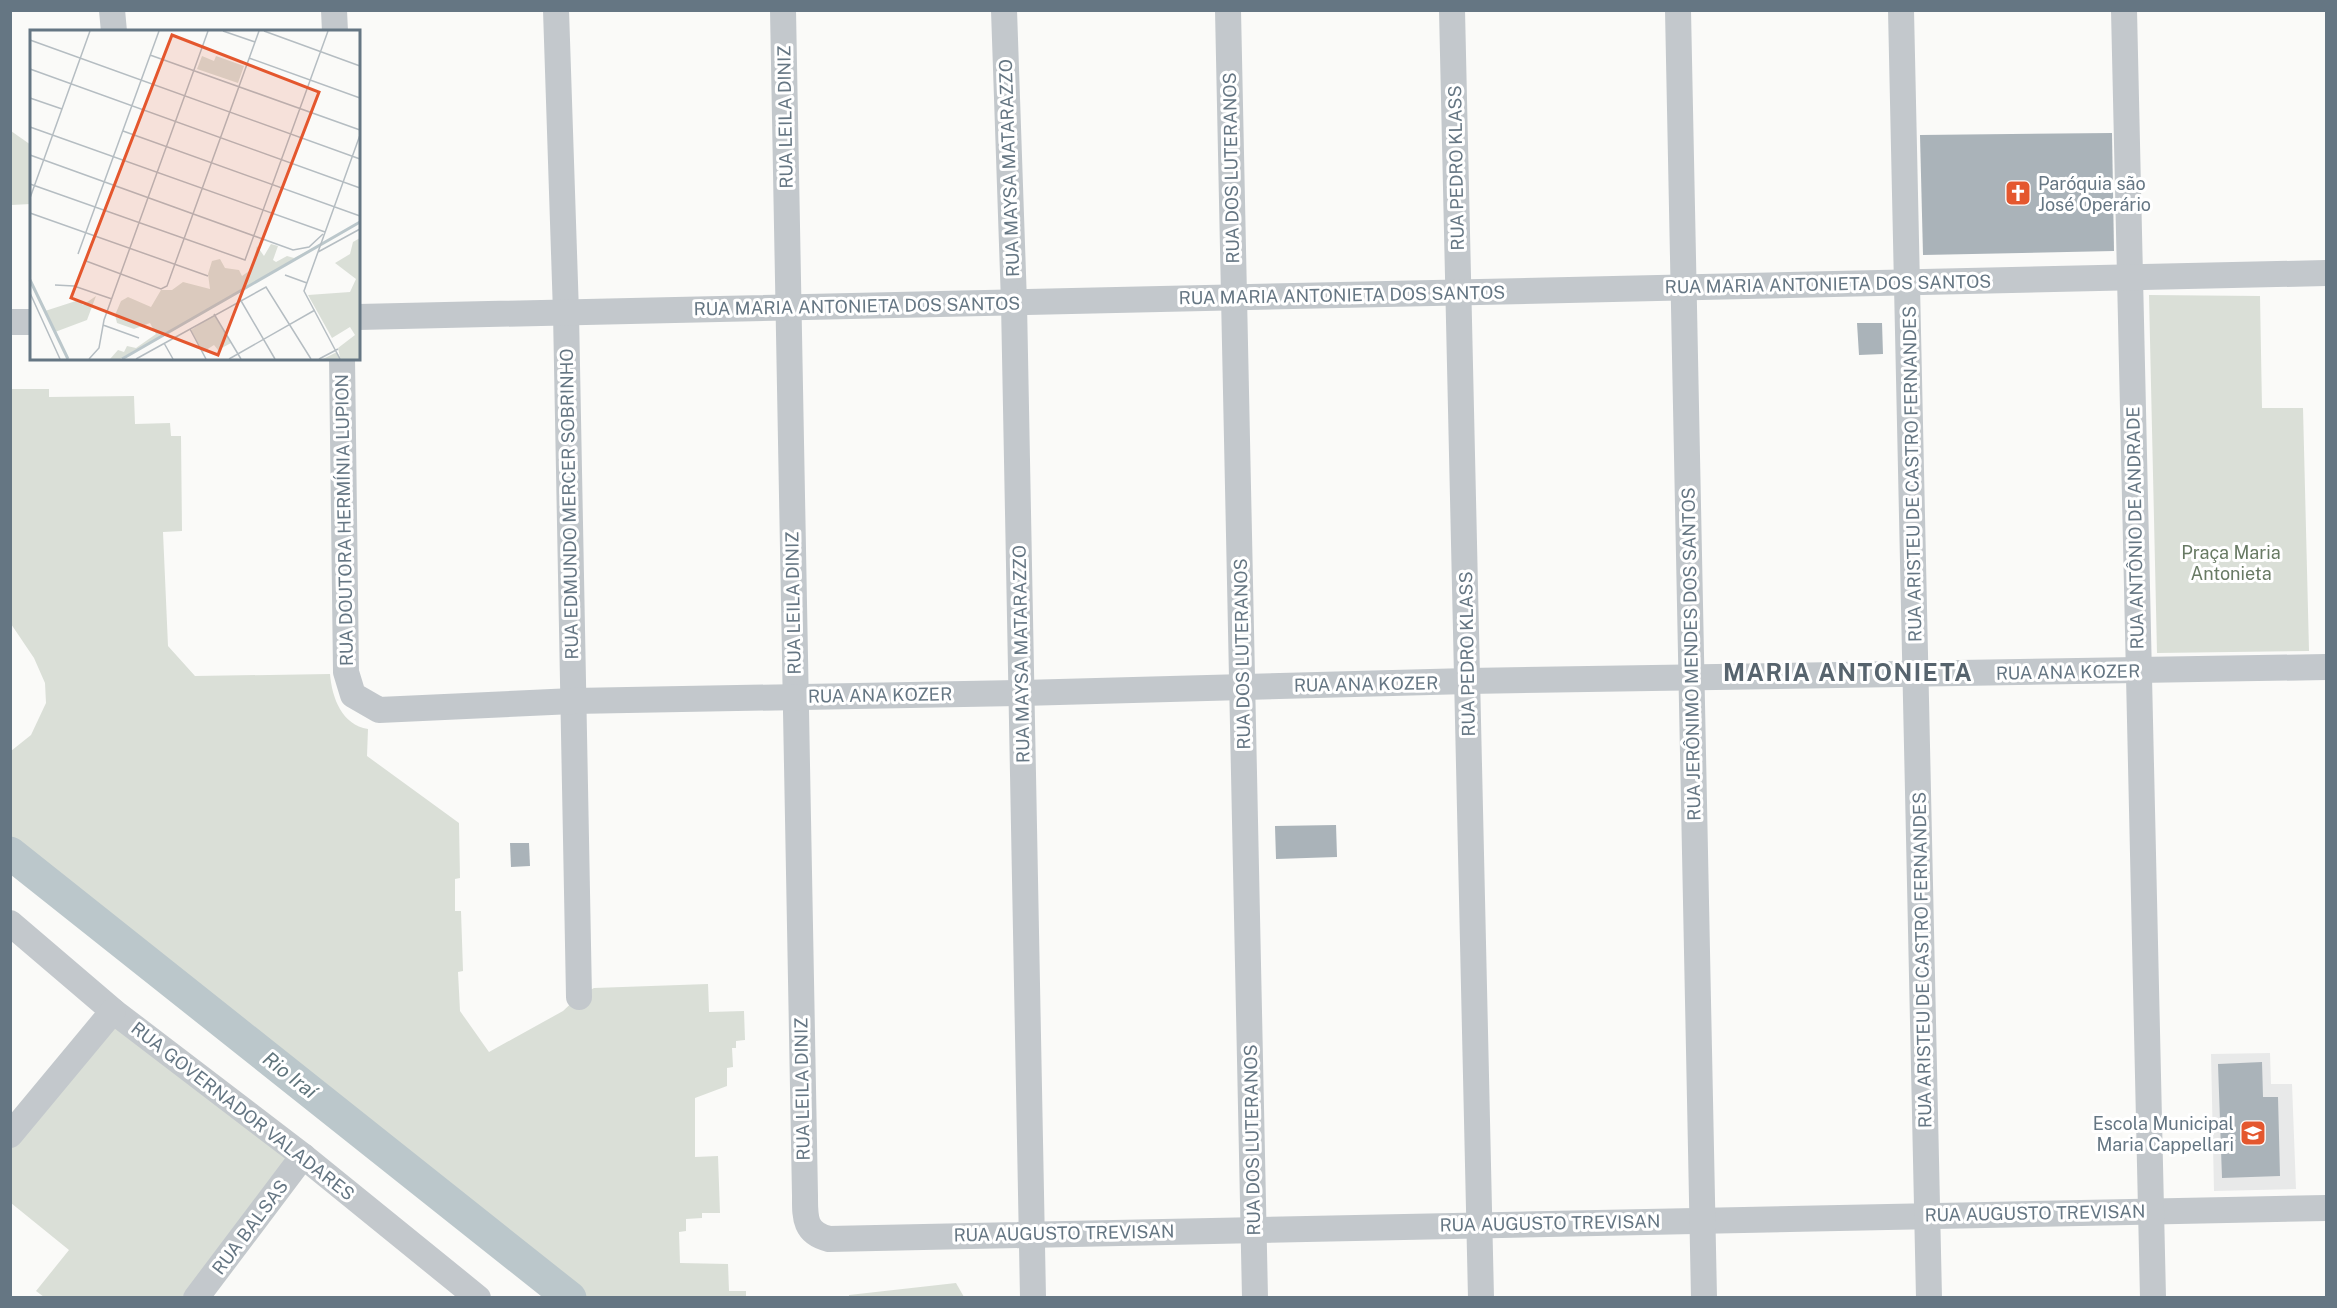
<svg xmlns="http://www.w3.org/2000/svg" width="2337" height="1308" font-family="'Public Sans',sans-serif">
  <rect width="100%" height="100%" fill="#fafaf8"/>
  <!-- built -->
  <polygon fill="#e8e9e9" points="2270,1053 2271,1084 2292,1084 2296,1189 2214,1191 2211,1054"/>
  <!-- green -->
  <g fill="#dadfd7">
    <polygon points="11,131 31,145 31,204 11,205"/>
    <polygon points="2149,295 2260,296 2262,408 2303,408 2309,651 2157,653"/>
    <path d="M10,389H49V397L134,396L135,424L170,423L171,436H181L182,531L163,532L168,646L195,676L330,674C332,698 342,725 368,729L367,756L459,823L460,878L455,879V911H461L463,971L458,972L460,1011L489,1052L563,1011L579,996L594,988L708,984L709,1012L744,1011L745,1040L736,1041V1048H732L733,1067L727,1068V1086L695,1098V1157L718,1156L720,1213H702V1218L686,1219V1231L679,1232L680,1263L728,1264L729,1291H746V1296L763,1297H581L11,836V751L31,735L46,703L45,683L34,658L11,624Z"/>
    <polygon points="116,1023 297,1161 188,1297 44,1297 36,1291 69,1250 11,1203 11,1145"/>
    <polygon points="956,1283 964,1297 849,1297 849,1295"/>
  </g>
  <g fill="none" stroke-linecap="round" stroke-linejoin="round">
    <!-- river -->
    <polyline stroke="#bbc7cb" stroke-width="33" points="10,853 570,1298"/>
  </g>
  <!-- building -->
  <g fill="#aab3b9">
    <polygon points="2112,133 2114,251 1923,255 1920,135"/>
    <polygon points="1857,323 1882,323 1883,354 1859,355"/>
    <polygon points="1336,825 1337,857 1276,859 1275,826"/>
    <polygon points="510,843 529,843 530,866 511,867"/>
    <polygon points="2262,1062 2263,1097 2278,1097 2280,1176 2222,1178 2218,1064"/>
  </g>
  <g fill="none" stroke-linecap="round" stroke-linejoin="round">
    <!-- minor -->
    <g stroke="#c3c8cc" stroke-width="26">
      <polyline points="112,10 114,32"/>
      <polyline points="334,10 335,32"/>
      <polyline points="556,10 566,313 579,997"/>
      <path d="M783,10L805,1196C805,1217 804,1233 829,1239L2326,1208"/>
      <polyline points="1004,10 1014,303 1033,1298"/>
      <polyline points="1228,10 1255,1298"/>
      <polyline points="1452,10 1481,1298"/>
      <polyline points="1678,10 1704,1298"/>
      <polyline points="1901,10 1929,1298"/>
      <polyline points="2124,10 2153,1298"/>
      <polyline points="358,317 2326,273"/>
      <polyline points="10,322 32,322"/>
      <polyline points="342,358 346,672 353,695 379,710 573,701 1022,693 1468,681 2326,667"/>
      <polyline points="10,923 113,1011 303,1156 478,1298"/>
      <polyline points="10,1135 113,1011"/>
      <polyline points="196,1298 303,1156"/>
    </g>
  </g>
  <!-- icons -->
  <defs>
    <g id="church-square" transform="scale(1.35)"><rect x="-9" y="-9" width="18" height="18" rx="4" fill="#e4572e" stroke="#fff"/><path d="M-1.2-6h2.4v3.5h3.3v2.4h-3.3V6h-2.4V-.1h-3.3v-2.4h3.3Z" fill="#fff"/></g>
    <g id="school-square" transform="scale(1.35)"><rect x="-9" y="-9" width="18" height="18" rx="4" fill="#e4572e" stroke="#fff"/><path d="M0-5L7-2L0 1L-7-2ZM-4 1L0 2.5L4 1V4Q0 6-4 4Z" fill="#fff"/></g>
  </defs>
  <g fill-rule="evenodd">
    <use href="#church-square" x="2018" y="193"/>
    <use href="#school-square" x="2253" y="1133"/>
  </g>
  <g text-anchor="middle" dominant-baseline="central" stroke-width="6" stroke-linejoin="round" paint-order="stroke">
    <!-- street labels -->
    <g font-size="18" fill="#657683" stroke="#fff">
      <text transform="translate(785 117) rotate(-91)">RUA LEILA DINIZ</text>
      <text transform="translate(1009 168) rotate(-92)">RUA MAYSA MATARAZZO</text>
      <text transform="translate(1231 168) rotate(-91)">RUA DOS LUTERANOS</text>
      <text transform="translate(1456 168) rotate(-91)">RUA PEDRO KLASS</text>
      <text transform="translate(1828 284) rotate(-1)">RUA MARIA ANTONIETA DOS SANTOS</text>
      <text transform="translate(1342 295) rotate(-1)">RUA MARIA ANTONIETA DOS SANTOS</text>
      <text transform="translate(857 306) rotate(-1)">RUA MARIA ANTONIETA DOS SANTOS</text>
      <text transform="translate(1912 474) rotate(-91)">RUA ARISTEU DE CASTRO FERNANDES</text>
      <text transform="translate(569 504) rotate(-91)">RUA EDMUNDO MERCER SOBRINHO</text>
      <text transform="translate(344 520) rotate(-91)">RUA DOUTORA HERMÍNIA LUPION</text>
      <text transform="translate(2135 528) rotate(-91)">RUA ANTÔNIO DE ANDRADE</text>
      <text transform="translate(793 603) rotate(-91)">RUA LEILA DINIZ</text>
      <text transform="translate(1021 654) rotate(-91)">RUA MAYSA MATARAZZO</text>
      <text transform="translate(1242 654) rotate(-91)">RUA DOS LUTERANOS</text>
      <text transform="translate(1467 654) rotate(-91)">RUA PEDRO KLASS</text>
      <text transform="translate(1691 654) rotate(-91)">RUA JERÔNIMO MENDES DOS SANTOS</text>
      <text transform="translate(2068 672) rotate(-1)">RUA ANA KOZER</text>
      <text transform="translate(1366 684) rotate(-1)">RUA ANA KOZER</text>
      <text transform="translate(880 695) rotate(-1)">RUA ANA KOZER</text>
      <text transform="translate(1922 960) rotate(-91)">RUA ARISTEU DE CASTRO FERNANDES</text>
      <text transform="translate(802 1089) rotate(-91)">RUA LEILA DINIZ</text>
      <text transform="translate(243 1111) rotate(38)">RUA GOVERNADOR VALADARES</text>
      <text transform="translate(1252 1140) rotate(-91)">RUA DOS LUTERANOS</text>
      <text transform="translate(2035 1213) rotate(-1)">RUA AUGUSTO TREVISAN</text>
      <text transform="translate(1550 1223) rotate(-1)">RUA AUGUSTO TREVISAN</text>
      <text transform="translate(250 1227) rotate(-53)">RUA BALSAS</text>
      <text transform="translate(1064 1233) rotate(-1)">RUA AUGUSTO TREVISAN</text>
    </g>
    <!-- poi labels -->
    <g font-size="18" fill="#657683" stroke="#fff" text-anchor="start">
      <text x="2038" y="183">Paróquia são<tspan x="2038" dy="21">José Operário</tspan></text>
      <text x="2234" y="1123" text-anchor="end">Escola Municipal<tspan x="2234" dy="21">Maria Cappellari</tspan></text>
    </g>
    <!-- park labels -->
    <g font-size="18" fill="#687a64" stroke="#fff">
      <text x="2231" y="552">Praça Maria<tspan x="2231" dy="21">Antonieta</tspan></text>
    </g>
    <!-- water labels -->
    <g font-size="20" font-style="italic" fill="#60757c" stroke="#fff">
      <text transform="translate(290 1075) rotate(38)">Rio Iraí</text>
    </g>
    <!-- district labels -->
    <g font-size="24" font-weight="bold" letter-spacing="1.5" fill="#57646e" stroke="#fff">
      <text x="1848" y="672">MARIA ANTONIETA</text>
    </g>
  </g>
  <!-- overview -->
  <g transform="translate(30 30)">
    <rect width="330" height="330" fill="#fafaf8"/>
    <path d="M172,26L184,31L186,26L214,36L208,53L167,39ZM330,208V329H293L307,322L310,327L308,318L325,305L320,297L302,308L278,265L320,262L326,249L305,233L320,224L323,212ZM241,214L248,216L243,230L246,232L257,226L264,228L288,216L90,329H80L88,320L94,322L97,316L106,318L126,304L120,293L104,299L87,293L85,285L91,271L98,267L121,277L131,260H142L153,252L180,259L178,244L182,231L190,229L195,238L209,240L212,246L222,239L227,216L234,226ZM66,266L57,290L25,302L15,281L49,270L53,275ZM184,285L201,313L188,320L184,315L173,322L161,300Z" fill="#dadfd7"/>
    <path fill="none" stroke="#bbc7cb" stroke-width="3" d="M0,250L38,329M92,329L330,192"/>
    <path fill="none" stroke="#b5bdc2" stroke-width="1.5" d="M193,1L225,12M234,1L330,36M0,10L330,129M120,25L330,100M219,28L330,68M0,39L330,158M0,68L32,79M0,97L295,202M93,101L330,186M0,125L263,220L279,217L293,204M0,154L215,230L298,1M0,168L60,1M0,183L178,246M288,222L330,199M48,224L129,1M56,231L131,259L137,256L229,1M255,245L277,253M25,255L44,256L82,269M0,263L30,329M210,269L245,329M184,284L211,329M73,295L109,308M160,299L176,329M134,313L143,329M59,329L69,318L74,290L178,1M106,329L236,257L281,329M199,329L285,280M289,329L308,319M310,329L274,261L330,105"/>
    <path fill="#e4572e" fill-opacity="0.15" stroke="#e4572e" stroke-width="3" d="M142,5L289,62L188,325L41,268Z"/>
    <rect width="330" height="330" fill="none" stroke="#657683" stroke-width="3"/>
  </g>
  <!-- border -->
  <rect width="2337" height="1308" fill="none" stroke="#657683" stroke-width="24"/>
</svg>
